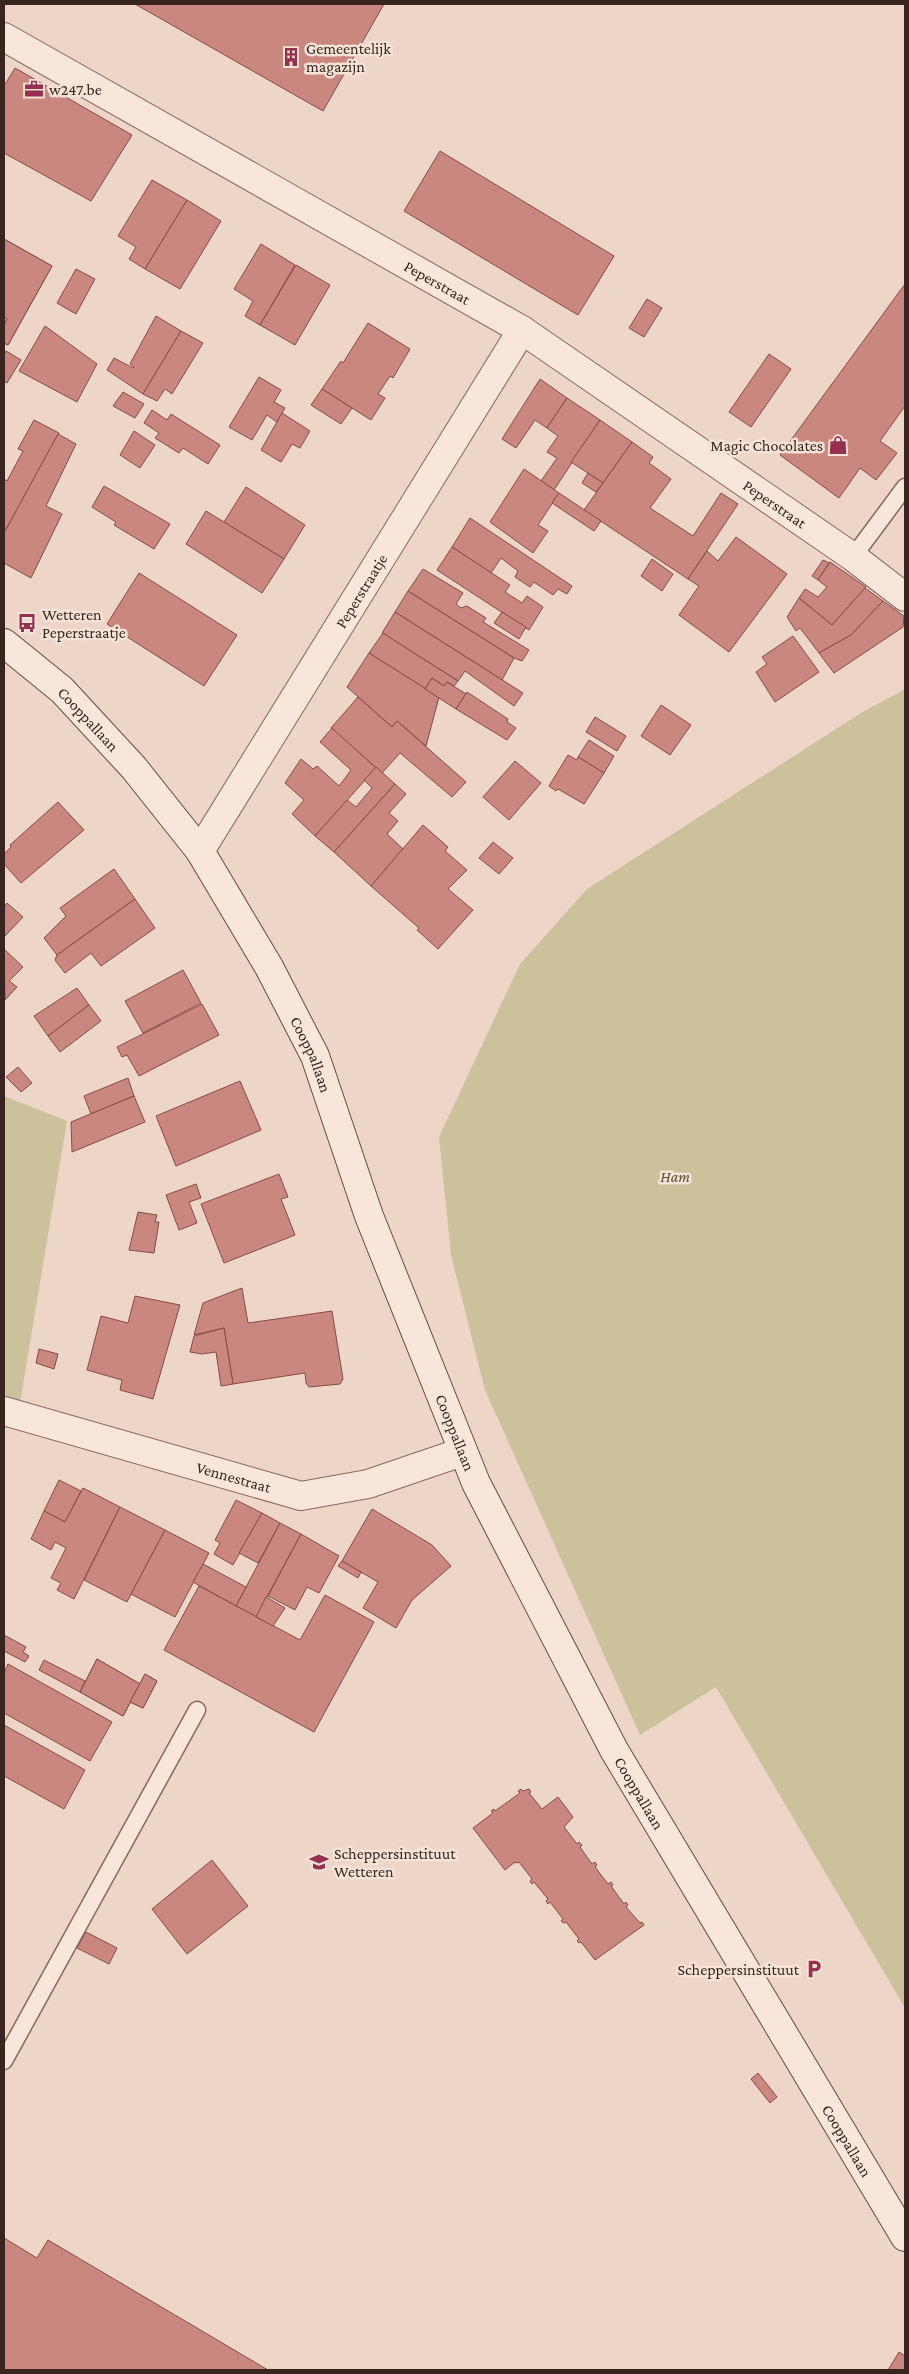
<svg xmlns="http://www.w3.org/2000/svg" width="909" height="2374" font-family="'Crimson Pro',serif">
  <rect width="100%" height="100%" fill="#edd6c8"/>
  <!-- green -->
  <g fill="#cbc29c">
    <polygon points="905,689 905,2008 716,1687 640,1735 485,1390 451,1255 439,1137 520,964 587,889 861,713"/>
    <polygon points="4,1096 67,1121 20,1403 4,1398"/>
  </g>
  <!-- building -->
  <g fill="#ca877f" stroke="#874a44">
    <polygon points="135,4 384,4 323,111"/>
    <polygon points="15,68 132,135 91,201 4,153 4,86"/>
    <polygon points="440,151 614,256 578,315 404,211"/>
    <polygon points="152,180 187,200 145,269 129,259 136,247 118,236"/>
    <polygon points="187,200 221,221 180,289 145,269"/>
    <polygon points="4,239 52,266 8,345 4,343 4,325 7,319 4,317"/>
    <polygon points="4,239 52,266 8,345 4,343 4,325 7,319 4,317"/>
    <polygon points="261,244 295,265 260,325 245,316 253,301 234,289"/>
    <polygon points="296,265 330,285 295,345 260,325"/>
    <polygon points="76,269 95,279 76,314 57,303"/>
    <polygon points="905,284 905,406 880,441 897,453 876,480 860,468 839,498 780,455"/>
    <polygon points="647,299 662,308 644,337 629,328"/>
    <polygon points="156,316 181,331 143,394 107,370 114,358 133,368 134,367 130,364"/>
    <polygon points="368,323 410,349 393,378 390,376 378,394 385,398 371,420 322,389 341,361 343,363"/>
    <polygon points="45,326 97,364 77,402 19,371"/>
    <polygon points="181,331 203,343 172,394 165,389 157,401 143,394"/>
    <polygon points="6,351 21,360 7,383 4,381 4,355"/>
    <polygon points="769,354 791,369 751,427 729,412"/>
    <polygon points="259,377 281,390 274,402 285,408 277,422 267,415 252,440 229,427"/>
    <polygon points="540,379 567,398 547,428 535,420 516,448 502,439"/>
    <polygon points="322,389 352,408 341,424 311,405"/>
    <polygon points="123,392 144,404 135,418 113,406"/>
    <polygon points="567,398 600,420 554,490 541,481 557,458 547,452 558,436 547,428"/>
    <polygon points="152,410 167,420 171,414 220,445 208,464 183,448 179,453 155,438 159,433 144,423"/>
    <polygon points="282,413 310,431 300,448 292,444 281,462 261,450"/>
    <polygon points="34,420 59,433 4,533 4,479 7,481 23,451 18,449"/>
    <polygon points="600,420 632,442 603,483 571,462"/>
    <polygon points="134,431 155,445 140,468 120,455"/>
    <polygon points="58,434 76,444 46,506 62,514 31,578 4,563 4,533"/>
    <polygon points="632,442 653,457 649,463 671,479 650,508 693,536 721,493 738,504 688,579 584,510"/>
    <polygon points="524,469 559,493 538,525 548,531 533,553 490,522"/>
    <polygon points="588,473 603,483 596,492 582,483"/>
    <polygon points="104,486 170,524 154,549 114,525 116,522 92,507"/>
    <polygon points="246,487 305,525 284,559 224,522"/>
    <polygon points="559,493 601,521 594,531 552,503"/>
    <polygon points="206,511 284,559 262,593 186,544"/>
    <polygon points="470,518 572,586 567,594 558,589 553,595 534,582 530,587 515,577 518,571 501,558 491,573 452,547"/>
    <polygon points="736,537 787,574 729,652 679,615 699,586 688,579 707,551 718,561"/>
    <polygon points="452,547 510,585 505,592 522,603 527,596 543,607 529,630 437,570"/>
    <polygon points="652,559 673,574 662,591 641,576"/>
    <polygon points="823,560 829,563 818,580 812,576"/>
    <polygon points="830,562 866,587 832,625 799,598 805,589 818,597 827,587 818,580"/>
    <polygon points="423,569 463,593 456,604 461,608 467,606 486,618 483,622 529,650 522,661 514,658 408,591"/>
    <polygon points="139,573 237,635 204,686 107,624"/>
    <polygon points="865,588 883,601 851,635 819,653 800,628 796,631 787,617 799,598 832,625"/>
    <polygon points="408,591 514,658 502,680 395,612"/>
    <polygon points="883,601 904,616 903,627 834,673 819,653 851,635"/>
    <polygon points="395,612 523,693 514,706 465,671 458,681 382,633"/>
    <polygon points="502,612 526,627 519,639 494,623"/>
    <polygon points="383,633 414,653 458,681 454,686 447,682 444,686 432,678 425,689 369,653"/>
    <polygon points="793,636 819,672 775,702 756,672 767,664 762,657"/>
    <polygon points="369,653 439,697 426,746 397,721 392,727 347,687"/>
    <polygon points="432,678 444,686 447,682 466,694 456,709 425,689"/>
    <polygon points="467,692 508,719 507,722 516,728 507,740 456,709"/>
    <polygon points="358,697 392,727 397,721 466,782 452,797 400,753 382,773 331,728"/>
    <polygon points="661,705 691,725 670,755 641,736"/>
    <polygon points="595,717 626,736 617,751 586,732"/>
    <polygon points="332,728 376,768 315,836 292,814 304,800 285,783 301,759 313,769 317,766 339,786 343,781 351,770 320,742"/>
    <polygon points="589,740 614,756 604,773 578,757"/>
    <polygon points="568,755 577,760 578,757 604,773 584,804 558,789 556,791 549,786"/>
    <polygon points="515,761 541,783 509,820 483,797"/>
    <polygon points="376,767 395,784 334,852 315,836 347,800 356,807 372,788 364,780"/>
    <polygon points="395,784 406,794 389,813 398,821 387,834 403,849 371,886 334,852"/>
    <polygon points="58,802 84,830 21,883 4,864 4,854 11,847 10,845"/>
    <polygon points="423,825 448,847 445,851 467,870 448,889 473,910 438,949 417,930 419,928 371,886"/>
    <polygon points="493,842 513,858 499,874 479,858"/>
    <polygon points="114,869 135,899 57,955 44,938 66,916 60,908"/>
    <polygon points="135,899 155,928 101,966 91,953 65,973 55,960 57,955"/>
    <polygon points="7,903 23,917 4,937 4,907"/>
    <polygon points="4,949 23,967 9,981 17,987 5,1000"/>
    <polygon points="183,970 201,1003 143,1033 125,1001"/>
    <polygon points="77,988 89,1005 48,1036 34,1016"/>
    <polygon points="202,1004 219,1035 139,1076 127,1055 122,1057 117,1047"/>
    <polygon points="89,1005 101,1021 60,1052 48,1036"/>
    <polygon points="18,1067 32,1083 21,1092 6,1077"/>
    <polygon points="128,1078 134,1096 91,1114 84,1096"/>
    <polygon points="240,1081 261,1130 176,1166 156,1116"/>
    <polygon points="134,1096 145,1122 72,1152 71,1122"/>
    <polygon points="279,1174 288,1197 281,1199 295,1235 224,1263 201,1204"/>
    <polygon points="196,1184 201,1198 189,1202 197,1223 179,1230 166,1195"/>
    <polygon points="138,1212 157,1215 155,1222 159,1222 154,1253 129,1250"/>
    <polygon points="242,1288 248,1323 332,1311 343,1379 340,1384 309,1387 306,1383 305,1373 233,1384 224,1328 194,1335 203,1303"/>
    <polygon points="135,1296 180,1305 153,1399 120,1390 122,1380 87,1370 101,1316 128,1323"/>
    <polygon points="224,1328 233,1384 221,1386 216,1352 202,1354 190,1352 194,1336"/>
    <polygon points="39,1349 58,1354 54,1369 36,1363"/>
    <polygon points="59,1480 81,1491 65,1522 44,1511"/>
    <polygon points="83,1488 120,1507 74,1599 57,1590 61,1583 51,1578 66,1548 55,1542 51,1550 31,1539 44,1511 65,1522"/>
    <polygon points="236,1500 262,1513 233,1565 214,1554 220,1543 215,1540"/>
    <polygon points="120,1507 165,1530 127,1602 84,1580"/>
    <polygon points="372,1509 432,1545 451,1566 412,1600 396,1628 363,1608 378,1582 342,1561"/>
    <polygon points="262,1513 280,1523 258,1563 239,1553"/>
    <polygon points="280,1523 301,1534 256,1617 236,1606"/>
    <polygon points="165,1530 209,1553 175,1617 131,1594"/>
    <polygon points="301,1534 339,1556 319,1593 307,1587 295,1610 268,1596"/>
    <polygon points="342,1561 361,1572 358,1578 338,1566"/>
    <polygon points="203,1564 246,1587 236,1606 193,1582"/>
    <polygon points="199,1586 300,1640 325,1595 374,1622 314,1732 164,1650"/>
    <polygon points="266,1597 285,1608 273,1626 256,1617"/>
    <polygon points="4,1635 26,1647 23,1652 29,1656 25,1662 4,1651"/>
    <polygon points="97,1659 140,1684 123,1716 80,1692"/>
    <polygon points="97,1659 140,1684 123,1716 80,1692"/>
    <polygon points="44,1660 85,1681 80,1692 39,1670"/>
    <polygon points="8,1664 112,1722 90,1761 4,1713 4,1673"/>
    <polygon points="145,1674 157,1681 143,1708 130,1702"/>
    <polygon points="145,1674 157,1681 143,1708 130,1702"/>
    <polygon points="4,1725 85,1770 64,1809 4,1776"/>
    <polygon points="521,1789 523,1791 529,1789 531,1792 529,1793 542,1809 558,1797 573,1817 564,1827 577,1844 579,1842 582,1845 580,1847 592,1864 595,1862 597,1865 595,1867 608,1884 611,1882 613,1885 611,1886 624,1904 626,1902 628,1905 626,1907 640,1923 642,1922 644,1925 595,1960 581,1942 579,1943 577,1941 579,1939 566,1922 564,1923 561,1921 563,1919 550,1902 548,1904 546,1901 548,1899 534,1882 532,1884 530,1881 532,1879 519,1862 517,1863 515,1862 505,1870 473,1828 493,1813 491,1811 494,1809 495,1811 520,1793 518,1791"/>
    <polygon points="212,1860 248,1906 187,1954 152,1909"/>
    <polygon points="86,1932 117,1948 109,1964 77,1948"/>
    <polygon points="758,2073 777,2097 770,2103 751,2079"/>
    <polygon points="4,2238 37,2258 48,2240 268,2370 4,2370"/>
    <polygon points="899,2352 905,2356 905,2370 888,2370"/>
  </g>
  <g fill="none" stroke-linecap="round" stroke-linejoin="round">
    <!-- lane casing -->
    <g stroke="#88675d" stroke-width="19">
      <g id="lane">
        <polyline points="853,557 905,487"/>
        <polyline points="4,2061 197,1710"/>
      </g>
    </g>
    <!-- street casing -->
    <g stroke="#88675d" stroke-width="30">
      <g id="street">
        <path id="s1" d="M4,37L522,330L853,557L905,597"/>
        <path id="s2" d="M200,851L522,330"/>
        <path id="s3" d="M4,1411L301,1496L368,1484L462,1452"/>
      </g>
    </g>
    <!-- secondary casing -->
    <g stroke="#6a4840" stroke-width="30">
      <g id="secondary">
        <path id="s4" d="M4,643L62,690L134,768L200,851L269,967L315,1056L369,1216L476,1483L614,1750L905,2237"/>
      </g>
    </g>
    <!-- lane -->
    <use href="#lane" stroke="#f8e6db" stroke-width="16"/>
    <!-- street -->
    <use href="#street" stroke="#f8e6db" stroke-width="28"/>
    <!-- secondary -->
    <use href="#secondary" stroke="#f8e6db" stroke-width="28"/>
  </g>
  <!-- icons -->
  <defs>
    <g id="building-bare" transform="scale(1.5)"><path d="M-4-6H4V6H1V3H-1V6H-4ZM-2.5-4.3h1.7v1.8h-1.7ZM.8-4.3h1.7v1.8H.8ZM-2.5-1h1.7V.8h-1.7ZM.8-1h1.7V.8H.8Z" fill="#953050" stroke="#f5e3d7" stroke-width="2.5" paint-order="stroke"/></g>
    <g id="office-bare" transform="scale(1.5)"><path d="M-6-3h4V-5.5h4V-3h4V5H-6ZM-1-4.5V-3h2v-1.5ZM-6 0V1H6V0Z" fill="#953050" stroke="#f5e3d7" stroke-width="2.5" paint-order="stroke"/></g>
    <g id="shop-bare" transform="scale(1.5)"><path d="M-5-2.5h2.3a2.7 3.5 0 0 1 5.4 0H5L5.5 6h-11ZM-1.5-2.5h3a1.5 2.3 0 0 0-3 0Z" fill="#953050" stroke="#f5e3d7" stroke-width="2.5" paint-order="stroke"/></g>
    <g id="bus-bare" transform="scale(1.5)"><path d="M-5-6H5V4H4V6H2V4H-2V6H-4V4H-5ZM-3.5-4V0h7V-4ZM-3.5 1.2v1.5H-2V1.2ZM2 1.2v1.5H3.5V1.2Z" fill="#953050" stroke="#f5e3d7" stroke-width="2.5" paint-order="stroke"/></g>
    <g id="school-bare" transform="scale(1.5)"><path d="M0-5L7-2L0 1L-7-2ZM-4 1L0 2.5L4 1V4Q0 6-4 4Z" fill="#953050" stroke="#f5e3d7" stroke-width="2.5" paint-order="stroke"/></g>
    <g id="parking-bare" transform="scale(1.5)"><path d="M-3.5-5.5H1a3.5 3.5 0 0 1 0 7H-1V5.5H-3.5ZM-1-3.4V-.6H.8a1.4 1.4 0 0 0 0-2.8Z" fill="#953050" stroke="#f5e3d7" stroke-width="2.5" paint-order="stroke"/></g>
  </defs>
  <g fill-rule="evenodd">
    <use href="#building-bare" x="291" y="57"/>
    <use href="#office-bare" x="34" y="89"/>
    <use href="#shop-bare" x="838" y="445"/>
    <use href="#bus-bare" x="27" y="623"/>
    <use href="#school-bare" x="319" y="1862"/>
    <use href="#parking-bare" x="814" y="1969"/>
  </g>
  <g text-anchor="middle" dominant-baseline="central" stroke-width="5" stroke-linejoin="round" paint-order="stroke">
    <!-- poi labels -->
    <g font-size="16" fill="#392520" stroke="#f5e3d7" text-anchor="start">
      <text x="306" y="48">Gemeentelijk<tspan x="306" dy="18">magazijn</tspan></text>
      <text x="49" y="89">w247.be</text>
      <text x="823" y="445" text-anchor="end">Magic Chocolates</text>
      <text x="42" y="614">Wetteren<tspan x="42" dy="18">Peperstraatje</tspan></text>
      <text x="334" y="1853">Scheppersinstituut<tspan x="334" dy="18">Wetteren</tspan></text>
      <text x="799" y="1969" text-anchor="end">Scheppersinstituut</text>
    </g>
    <!-- street labels -->
    <g font-size="16" fill="#392520" stroke="#f5e3d7">
      <text stroke="none"><textPath href="#s1" startOffset="498">Peperstraat</textPath></text>
      <text stroke="none"><textPath href="#s1" startOffset="902">Peperstraat</textPath></text>
      <text stroke="none"><textPath href="#s2" startOffset="306">Peperstraatje</textPath></text>
      <text stroke="none"><textPath href="#s4" startOffset="114">Cooppallaan</textPath></text>
      <text stroke="none"><textPath href="#s4" startOffset="519">Cooppallaan</textPath></text>
      <text stroke="none"><textPath href="#s4" startOffset="924">Cooppallaan</textPath></text>
      <text stroke="none"><textPath href="#s3" startOffset="239">Vennestraat</textPath></text>
      <text stroke="none"><textPath href="#s4" startOffset="1329">Cooppallaan</textPath></text>
      <text stroke="none"><textPath href="#s4" startOffset="1734">Cooppallaan</textPath></text>
    </g>
    <!-- park labels -->
    <g font-size="16" font-style="italic" fill="#555228" stroke="#f5e3d7">
      <text x="675" y="1176">Ham</text>
    </g>
  </g>
  <!-- border -->
  <rect width="909" height="2374" fill="none" stroke="#392520" stroke-width="10"/>
</svg>
